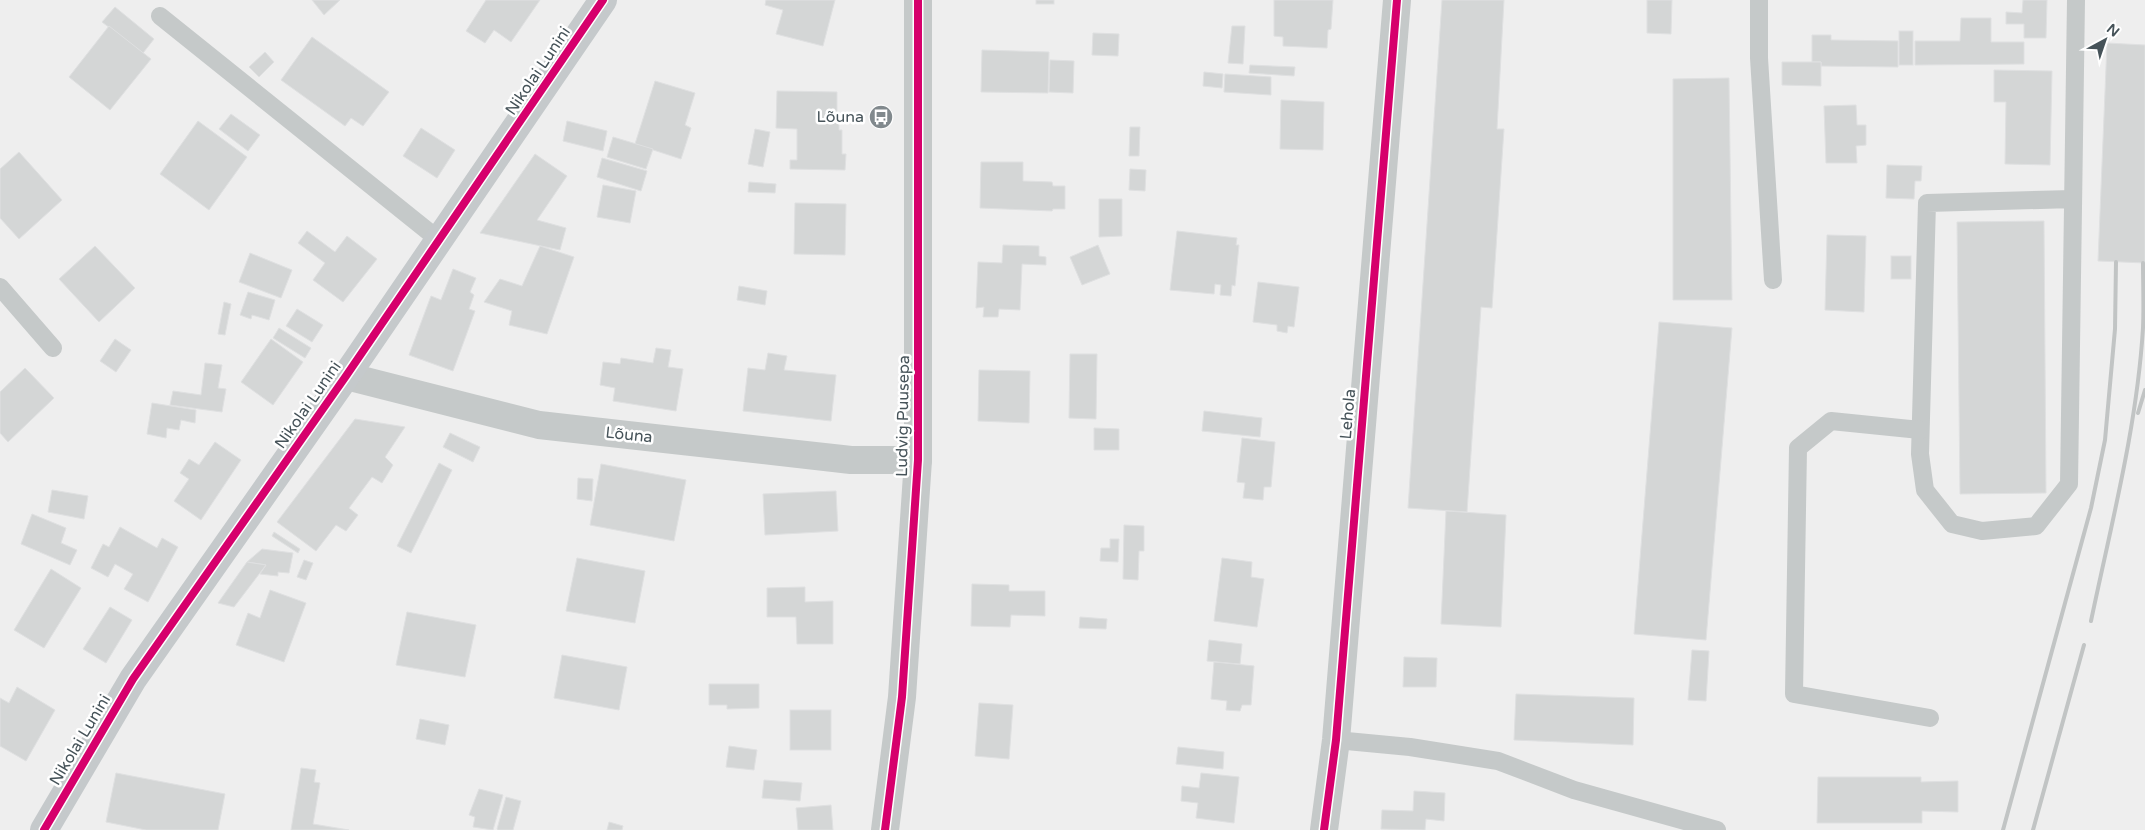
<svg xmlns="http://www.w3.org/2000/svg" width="2145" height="830" font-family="'Varela Round',sans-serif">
  <rect width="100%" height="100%" fill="#eee"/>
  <!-- building -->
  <g fill="#d4d6d6" stroke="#dfe0e1">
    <polygon points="312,0 340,0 324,15"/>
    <polygon points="486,0 540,0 511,42 494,30 485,43 466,31"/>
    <polygon points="766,0 835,0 823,46 776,34 783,10 765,5"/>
    <rect x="1036" y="0" width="18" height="4"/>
    <polygon points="1274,0 1333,0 1331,29 1328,30 1327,48 1283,46 1283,37 1274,36"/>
    <polygon points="1442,0 1504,0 1497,129 1504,129 1492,308 1481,307 1467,512 1408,508"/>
    <polygon points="1647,0 1672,0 1671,34 1647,33"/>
    <polygon points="2023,0 2047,0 2046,38 2024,38 2024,24 2006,24 2006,12 2022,13"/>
    <polygon points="115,7 154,39 143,53 102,22"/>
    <polygon points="1961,18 1991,18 1991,42 2024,42 2024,64 1915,65 1915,41 1960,41"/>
    <polygon points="109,26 151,59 110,110 69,77"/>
    <polygon points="1232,26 1245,26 1243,64 1228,63"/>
    <rect x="1899" y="31" width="14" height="34"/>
    <polygon points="1093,33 1119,34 1118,56 1092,55"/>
    <polygon points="1812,35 1831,35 1831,40 1898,41 1898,67 1821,66 1821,62 1812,62"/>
    <polygon points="312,37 389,92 363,126 351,118 345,126 281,80"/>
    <polygon points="2107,43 2145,45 2145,263 2098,261"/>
    <polygon points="982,50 1049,52 1048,93 981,92"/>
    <polygon points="265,52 274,62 259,77 249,67"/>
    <polygon points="1050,60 1074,61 1073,93 1049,92"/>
    <polygon points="1782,62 1821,62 1821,86 1782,85"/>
    <polygon points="1250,65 1295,67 1294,76 1249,73"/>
    <polygon points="1994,70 2052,71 2050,165 2005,164 2006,102 1994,102"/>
    <polygon points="1204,72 1223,74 1222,88 1203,86"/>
    <polygon points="1225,74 1271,77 1271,95 1224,92"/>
    <polygon points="1729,78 1732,300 1673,300 1673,79"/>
    <polygon points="655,81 695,93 685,125 691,128 681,159 635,144"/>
    <polygon points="777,91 837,92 837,115 839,115 839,130 842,130 842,154 846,154 845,170 790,169 790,160 797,160 797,129 776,128"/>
    <polygon points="1281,100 1324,102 1323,150 1280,149"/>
    <polygon points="1856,105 1857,125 1866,125 1866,145 1856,146 1857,163 1826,163 1824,106"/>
    <polygon points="231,114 260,135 248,151 219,129"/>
    <polygon points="198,121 247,157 209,210 160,174"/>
    <polygon points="567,121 607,131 603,151 563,141"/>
    <polygon points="1130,127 1140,127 1139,156 1129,156"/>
    <polygon points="421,128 455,150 437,178 403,156"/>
    <polygon points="755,129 770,132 763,167 748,164"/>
    <polygon points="613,137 653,149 646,169 607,157"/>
    <polygon points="19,152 62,200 19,239 0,218 0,169"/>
    <polygon points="535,154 567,176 537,220 566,228 560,250 480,233"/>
    <polygon points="602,158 647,171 641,191 597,177"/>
    <polygon points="981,162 1023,162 1023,181 1052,182 1053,186 1065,186 1065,209 1053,209 1052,211 980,208"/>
    <polygon points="1887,165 1922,166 1921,181 1915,181 1914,199 1886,198"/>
    <polygon points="1130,169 1146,170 1145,191 1129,190"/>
    <polygon points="749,182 776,184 775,193 748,192"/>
    <polygon points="603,185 636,191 630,223 597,217"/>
    <polygon points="1099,199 1122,199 1122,236 1099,237"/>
    <polygon points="795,203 846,204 845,255 794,254"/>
    <polygon points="2044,221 2046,493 1960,494 1957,222"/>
    <polygon points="307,231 335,252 347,236 377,259 343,302 313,280 325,263 298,243"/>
    <polygon points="1177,231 1237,238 1236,245 1239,245 1235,286 1232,285 1231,296 1220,295 1221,285 1215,284 1214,294 1170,290"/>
    <polygon points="1827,235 1866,236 1864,312 1825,310"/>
    <polygon points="1003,245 1039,246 1039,256 1046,257 1046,265 1022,264 1020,310 999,309 998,317 983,317 984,307 976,308 978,262 1002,263"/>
    <polygon points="1098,245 1110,274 1082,285 1070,257"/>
    <polygon points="95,246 135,288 99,322 59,279"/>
    <polygon points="540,246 574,257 547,334 509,325 512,311 484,302 500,279 522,286"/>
    <polygon points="250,253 292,270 281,298 239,282"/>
    <rect x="1891" y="256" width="20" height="23"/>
    <polygon points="453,269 476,278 470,292 474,295 469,309 475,311 453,371 409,355 431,296 441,300"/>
    <polygon points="1258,282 1299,287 1294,327 1288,326 1287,333 1277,331 1277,325 1253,322"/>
    <polygon points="739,286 767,291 765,305 737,300"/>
    <polygon points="248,292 275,300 269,320 252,315 251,319 240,315"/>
    <polygon points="224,302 231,304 225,335 218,334"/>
    <polygon points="297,309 323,325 312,342 286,326"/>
    <polygon points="1659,322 1732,328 1706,640 1634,634"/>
    <polygon points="279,328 311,348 305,358 273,338"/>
    <polygon points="115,339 131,350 116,372 100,361"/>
    <polygon points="271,339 303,362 273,405 241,382"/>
    <polygon points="656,348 671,350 668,367 683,369 676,411 613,401 615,388 600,385 603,362 620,364 621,358 653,363"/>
    <polygon points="768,353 787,356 784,370 836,375 831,421 743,411 748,368 765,370"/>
    <polygon points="1070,354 1097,354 1096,419 1069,418"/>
    <polygon points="205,363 222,365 218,388 226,389 222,412 170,405 173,391 201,395"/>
    <polygon points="25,368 54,398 8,442 0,433 0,392"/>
    <polygon points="979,370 1030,371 1029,423 978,421"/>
    <polygon points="152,403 196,410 195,423 181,420 179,430 167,428 166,438 147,434"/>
    <polygon points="1204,411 1262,418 1260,437 1202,431"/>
    <polygon points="355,419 405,427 385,457 393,465 382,483 372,477 349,508 358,515 346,531 336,525 316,551 277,522"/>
    <polygon points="1094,428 1119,429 1119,450 1094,450"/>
    <polygon points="450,433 480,447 473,462 443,447"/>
    <polygon points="1242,438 1275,442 1271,487 1264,487 1263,500 1243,498 1245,483 1237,482"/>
    <polygon points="215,442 241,460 201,520 174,501 189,479 180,473 189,459 199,465"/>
    <polygon points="439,463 452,470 411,553 397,546"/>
    <polygon points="601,464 686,480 674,541 590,525"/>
    <polygon points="578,478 593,479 592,501 577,499"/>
    <polygon points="52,490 88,496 84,519 48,512"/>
    <polygon points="836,491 838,531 765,535 763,494"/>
    <polygon points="1446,511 1506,515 1501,627 1441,624"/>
    <polygon points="32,514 66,528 61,543 77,550 70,565 21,544"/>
    <polygon points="1124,525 1144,526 1144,551 1139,551 1138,580 1123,579"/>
    <polygon points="120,527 157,548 162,538 178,547 148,602 124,589 133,574 115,564 108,577 91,568 103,544 109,547"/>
    <polygon points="274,532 300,549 298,553 272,536"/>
    <polygon points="1110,539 1119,539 1118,562 1100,561 1101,548 1110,548"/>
    <polygon points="262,549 293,553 289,573 278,572 278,576 260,574 266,565 247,562"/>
    <polygon points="577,558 645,571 635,623 566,611"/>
    <polygon points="1222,558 1252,562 1251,577 1264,579 1257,627 1214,621"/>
    <polygon points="304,560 313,563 306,580 297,577"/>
    <polygon points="247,562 266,565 234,607 218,603"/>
    <polygon points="51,569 81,588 44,648 14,630"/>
    <polygon points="972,584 1009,585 1009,591 1045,591 1045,616 1011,615 1010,627 971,626"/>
    <polygon points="805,587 805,602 833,601 833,644 797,644 796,617 767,617 767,588"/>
    <polygon points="270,590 306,603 284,662 236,645 248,613 260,618"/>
    <polygon points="110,607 132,620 106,663 83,649"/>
    <polygon points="407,612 476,625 465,677 396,665"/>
    <polygon points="1080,617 1107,619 1106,629 1079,628"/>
    <polygon points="1209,640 1242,644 1240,664 1207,661"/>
    <polygon points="1692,650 1709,651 1706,701 1688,700"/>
    <polygon points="562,655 627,667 619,710 554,698"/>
    <polygon points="1404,657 1437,658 1436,687 1403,687"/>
    <polygon points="1214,662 1254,666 1251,705 1242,705 1240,711 1226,710 1227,701 1211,699"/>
    <polygon points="709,684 759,684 759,708 727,709 727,705 709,705"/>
    <polygon points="17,687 55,710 26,761 0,746 0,698 9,703"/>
    <polygon points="1516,694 1634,698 1633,745 1514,740"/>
    <polygon points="979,703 1013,705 1009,759 975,756"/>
    <rect x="790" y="710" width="41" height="40"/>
    <polygon points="420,719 449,725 445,745 416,739"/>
    <polygon points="729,746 757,750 754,770 726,767"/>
    <polygon points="1178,747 1224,752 1223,769 1176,764"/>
    <polygon points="301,768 316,770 314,782 320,783 313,824 349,830 291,830"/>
    <polygon points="116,773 225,794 218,830 146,830 106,822"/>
    <polygon points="1201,773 1239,777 1234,823 1196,818 1198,803 1181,801 1182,786 1199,788"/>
    <polygon points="1818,777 1921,777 1921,782 1958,781 1958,812 1922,811 1922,823 1817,823"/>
    <polygon points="764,780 802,783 800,801 762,798"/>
    <polygon points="479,789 503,795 493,830 473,827 475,817 469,815"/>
    <polygon points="1414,791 1445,793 1444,821 1426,819 1425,830 1381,829 1382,810 1413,811"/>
    <polygon points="506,797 521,801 513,830 498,830 497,829"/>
    <polygon points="831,805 833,830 798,830 796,808"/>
    <polygon points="609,822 623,826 622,830 607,830"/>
  </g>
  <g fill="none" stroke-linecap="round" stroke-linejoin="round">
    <!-- lane -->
    <g stroke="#c5c9c9" stroke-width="18">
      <polyline points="1759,0 1759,58 1773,280"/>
      <polyline points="160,16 439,240"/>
      <polyline points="2073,199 1927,203 1920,454 1925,490 1952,524 1982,531 2036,526 2069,484 2076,0"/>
      <polyline points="0,287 53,348"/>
      <polyline points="1920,430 1831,421 1798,448 1794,694 1930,718"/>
      <polyline points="1336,740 1410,747 1498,761 1574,790 1717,830"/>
    </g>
    <!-- street -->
    <g stroke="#c5c9c9" stroke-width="28">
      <polyline points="346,376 539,425 851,460 918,460"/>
      <polyline points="885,830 902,697 918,460 918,0"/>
      <polyline points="1324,830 1336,740 1397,0"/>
    </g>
    <!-- secondary -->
    <polyline stroke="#c5c9cb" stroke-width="28" points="44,830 133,679 346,376 603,0"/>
    <!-- rail -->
    <g stroke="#c1c4c4" stroke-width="4">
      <polyline points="2138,413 2145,390"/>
      <path d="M2091,621C2111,525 2137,427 2143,328C2144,306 2143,284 2143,263"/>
      <polyline points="2003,830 2091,508 2105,440 2115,329 2116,262"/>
      <polyline points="2033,830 2084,645"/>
    </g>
    <!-- cycleway casing -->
    <g stroke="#fff" stroke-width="11">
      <g id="cycleway">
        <polyline points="44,830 133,679 346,376 603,0"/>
        <polyline points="885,830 902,697 918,460 918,0"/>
        <polyline points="1324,830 1336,740 1397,0"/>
      </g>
    </g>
    <!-- cycleway -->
    <use href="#cycleway" stroke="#d6006c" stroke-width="8"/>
  </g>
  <!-- icons -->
  <defs>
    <g id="bus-disc" transform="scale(1.25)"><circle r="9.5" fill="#81898d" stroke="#fff"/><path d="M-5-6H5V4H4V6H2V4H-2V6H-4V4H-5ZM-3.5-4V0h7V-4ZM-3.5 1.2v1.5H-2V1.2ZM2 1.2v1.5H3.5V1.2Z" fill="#fff"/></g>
  </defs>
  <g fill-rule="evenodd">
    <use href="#bus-disc" x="881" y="117"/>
  </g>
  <g text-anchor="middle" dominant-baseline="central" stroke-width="5" stroke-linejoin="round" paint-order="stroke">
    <!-- street labels -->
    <g font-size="16" fill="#465359" stroke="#fff">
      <text transform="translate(538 71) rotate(-56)">Nikolai Lunini</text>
      <text transform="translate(308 405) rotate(-55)">Nikolai Lunini</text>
      <text transform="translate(1348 414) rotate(-85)">Lehola</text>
      <text transform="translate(903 416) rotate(-89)">Ludvig Puusepa</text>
      <text transform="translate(629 435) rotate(6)">Lõuna</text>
      <text transform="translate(80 740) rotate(-59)">Nikolai Lunini</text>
    </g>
    <!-- poi labels -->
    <g font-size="16" fill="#465359" stroke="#fff" text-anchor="end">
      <text x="864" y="117">Lõuna</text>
    </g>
  </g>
  <!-- north arrow -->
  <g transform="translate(2105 40) rotate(40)" stroke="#ffffff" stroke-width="4" paint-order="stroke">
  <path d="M0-4L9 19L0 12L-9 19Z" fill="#465359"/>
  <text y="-8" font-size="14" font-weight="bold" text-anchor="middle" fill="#465359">N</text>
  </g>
</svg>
